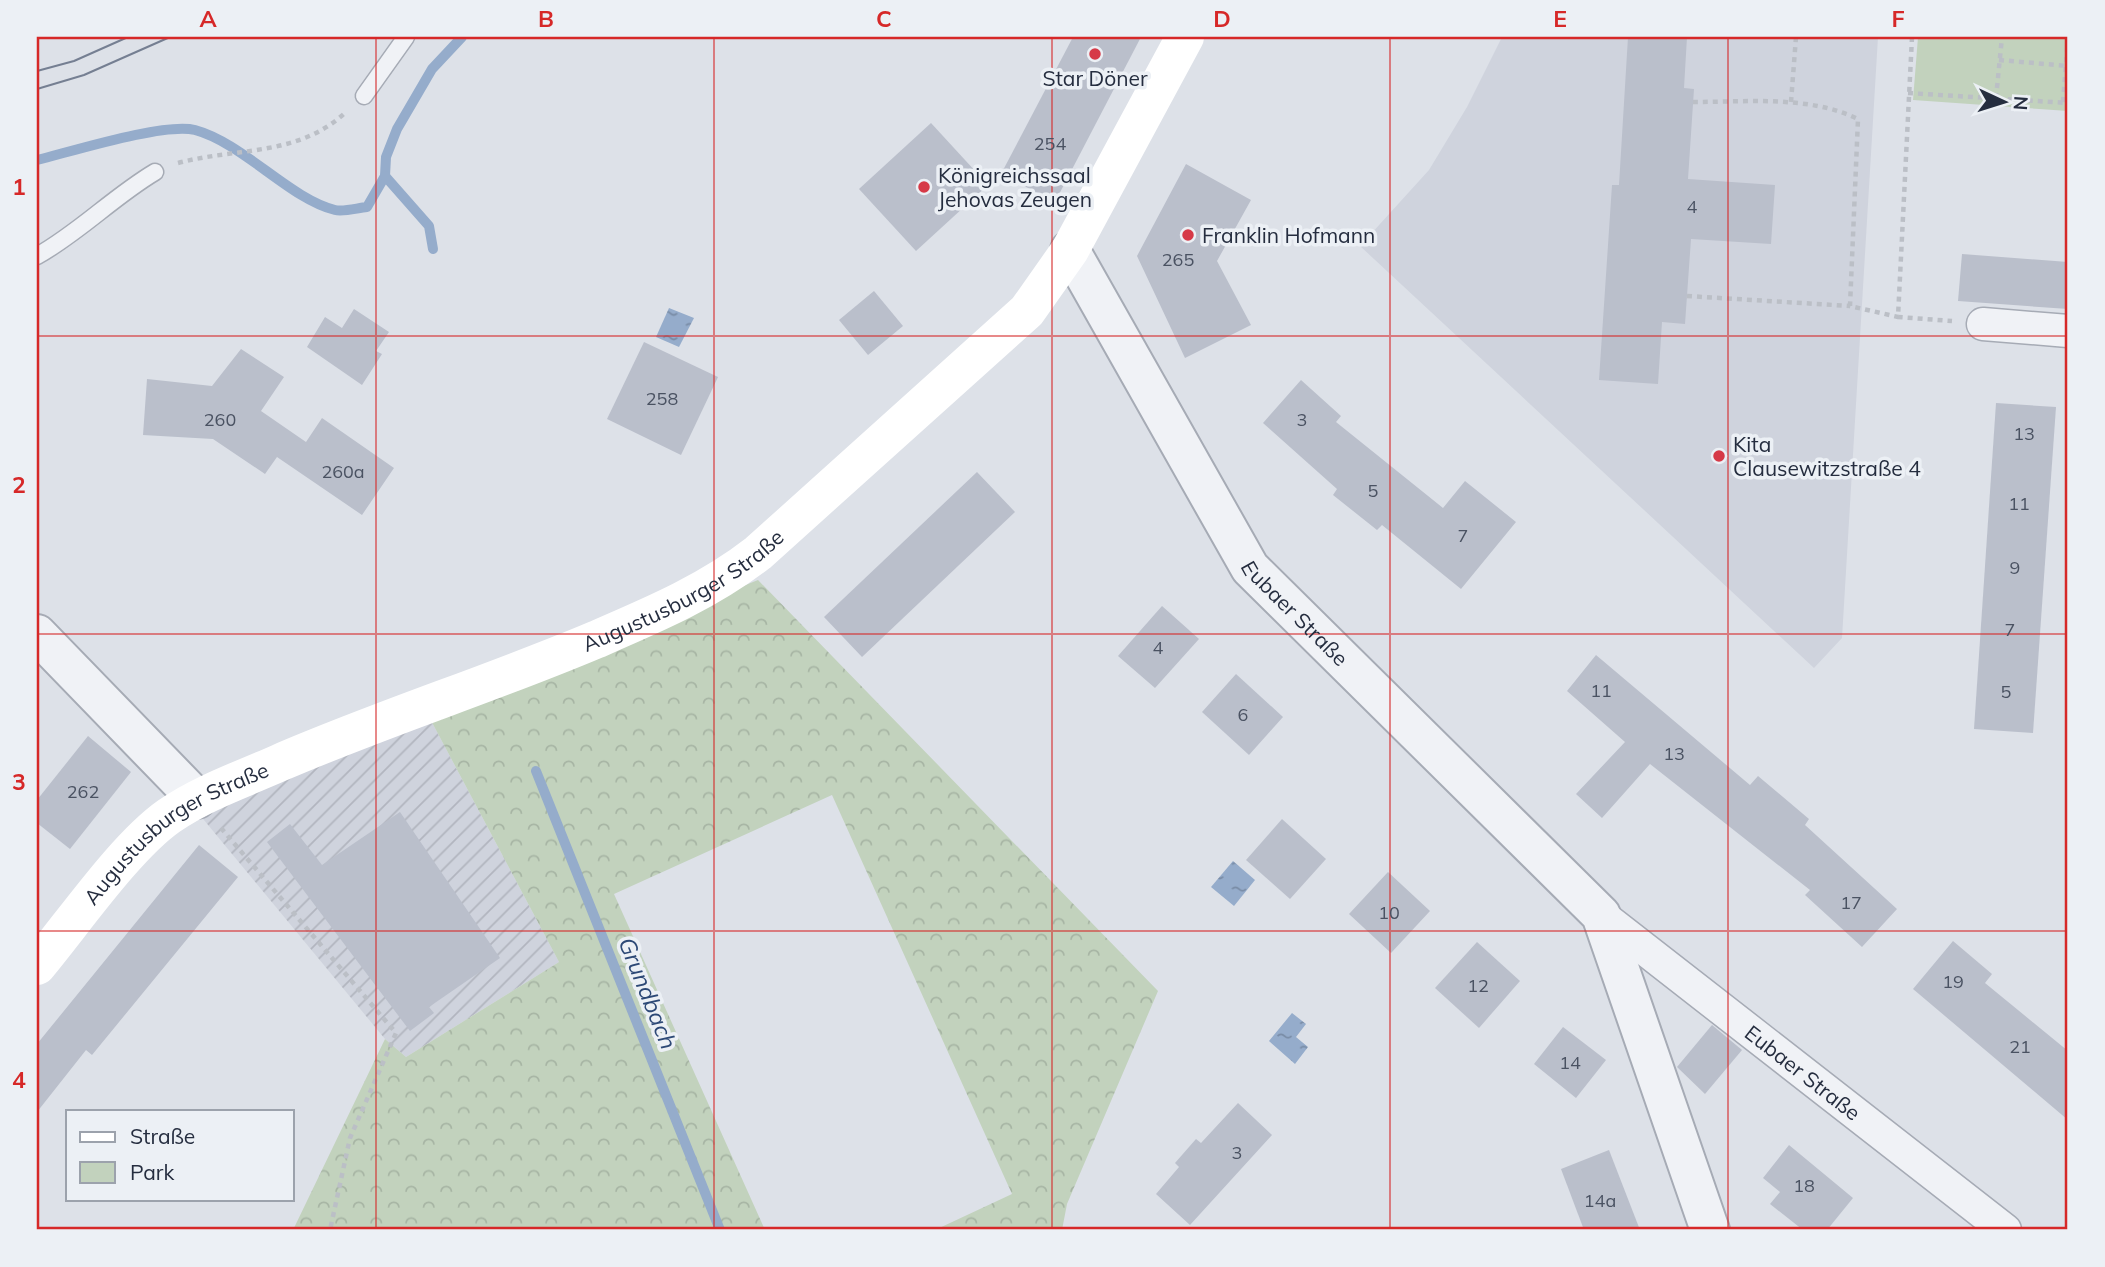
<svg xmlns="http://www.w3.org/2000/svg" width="2105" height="1267" font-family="Mulish,sans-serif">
  <defs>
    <pattern id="industrial-furrows" width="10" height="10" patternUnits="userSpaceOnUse" patternTransform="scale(1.75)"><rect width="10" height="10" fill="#cfd3dd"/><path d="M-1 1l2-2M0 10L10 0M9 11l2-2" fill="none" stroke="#b2b5bf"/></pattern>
    <pattern id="forest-crowns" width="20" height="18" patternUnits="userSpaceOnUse" patternTransform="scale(1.75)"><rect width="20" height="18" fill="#c2d2bd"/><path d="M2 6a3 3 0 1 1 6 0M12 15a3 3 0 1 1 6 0" fill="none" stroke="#a7b5a4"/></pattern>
    <pattern id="water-ripples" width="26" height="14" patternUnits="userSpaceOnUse" patternTransform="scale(1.75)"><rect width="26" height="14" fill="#95accb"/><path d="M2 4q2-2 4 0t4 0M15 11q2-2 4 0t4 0" fill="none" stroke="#798ca6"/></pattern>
  </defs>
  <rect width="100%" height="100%" fill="#dde1e8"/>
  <!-- built -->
  <polygon fill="#cfd3dd" points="1502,37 1878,37 1842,638 1814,668 1360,246 1429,170 1467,107"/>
  <!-- industrial -->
  <polygon fill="url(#industrial-furrows)" points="427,713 559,962 406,1057 385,1039 199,814"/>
  <!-- forest -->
  <polygon fill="url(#forest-crowns)" points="758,580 1158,991 1067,1204 1062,1230 935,1230 1012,1194 832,795 614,894 765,1230 293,1230 385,1039 406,1057 559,962 427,713"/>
  <!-- green -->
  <polygon fill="#c2d2bd" points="1918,37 2068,37 2068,111 1913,100"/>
  <!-- water -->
  <g fill="url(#water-ripples)">
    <polygon points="669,308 694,318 679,347 656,337"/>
    <polygon points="1233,861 1255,880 1234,906 1211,887"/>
    <polygon points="1292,1013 1306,1024 1296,1037 1308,1047 1295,1064 1269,1041"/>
  </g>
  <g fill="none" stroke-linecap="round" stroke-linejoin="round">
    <!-- stream -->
    <g stroke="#95accb" stroke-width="10">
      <path d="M37,160C70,152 165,122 195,130C243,143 290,199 335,210C344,212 357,208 367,207L385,176L386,157L397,129L432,69L462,37"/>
      <polyline points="385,176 429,226 433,249"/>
      <polyline points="536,771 720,1230"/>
    </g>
  </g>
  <!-- building -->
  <g fill="#babfcb">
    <polygon points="1073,37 1141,37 1055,202 1001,174"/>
    <polygon points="1628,37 1687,37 1684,88 1694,89 1688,179 1775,185 1771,244 1691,239 1685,324 1662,322 1658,384 1599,380 1612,185 1619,185"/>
    <polygon points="931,123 988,185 916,251 859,189"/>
    <polygon points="1186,164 1251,200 1217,261 1251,325 1185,358 1137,256"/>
    <polygon points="1962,254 2068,262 2068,309 1958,301"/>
    <polygon points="874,291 903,326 868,355 839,320"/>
    <polygon points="354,309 389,332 376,351 382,354 362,385 307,347 325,317 342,328"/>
    <polygon points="644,342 718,377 681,455 607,419"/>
    <polygon points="241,349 284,377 261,411 306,442 322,418 394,468 362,515 277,457 265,474 213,439 143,435 147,379 212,386"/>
    <polygon points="1301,380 1341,416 1336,422 1443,508 1465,481 1516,522 1461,589 1382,525 1377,530 1333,495 1337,489 1263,423"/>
    <polygon points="1996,403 2056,407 2033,733 1974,729"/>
    <polygon points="977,472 1015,512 862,657 824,617"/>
    <polygon points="1162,606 1199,639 1155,688 1118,656"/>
    <polygon points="1596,655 1750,785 1758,776 1809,819 1805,825 1897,909 1862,947 1805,895 1810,890 1650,764 1602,818 1576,794 1625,742 1567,691"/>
    <polygon points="1236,674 1283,717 1249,755 1202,712"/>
    <polygon points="88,736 131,772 70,849 37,823 37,800"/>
    <polygon points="400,812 500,958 429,1007 434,1013 410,1031 267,842 290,824 322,865"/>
    <polygon points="1282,819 1326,859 1290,899 1246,860"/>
    <polygon points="199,845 238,877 92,1055 86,1050 37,1112 37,1044"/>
    <polygon points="1388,872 1430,911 1391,953 1349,914"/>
    <polygon points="1953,941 1992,974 1985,983 2068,1051 2068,1120 1913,989"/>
    <polygon points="1477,942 1520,981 1479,1028 1435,988"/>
    <polygon points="1712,1025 1742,1050 1705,1094 1677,1067"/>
    <polygon points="1563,1027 1606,1060 1576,1098 1534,1064"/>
    <polygon points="1238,1103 1272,1135 1190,1225 1156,1194 1179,1167 1175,1163 1196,1139 1201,1143"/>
    <polygon points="1789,1145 1853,1198 1827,1230 1803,1230 1770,1204 1780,1192 1763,1178"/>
    <polygon points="1609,1150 1640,1230 1584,1230 1561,1169"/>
  </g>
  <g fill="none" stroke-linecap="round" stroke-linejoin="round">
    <!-- service casing -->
    <g stroke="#a6abb5" stroke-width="19">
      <g id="service">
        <polyline points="364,96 406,37"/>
        <path d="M37,256C80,232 113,197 155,172"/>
      </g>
    </g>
    <!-- minor casing -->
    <g stroke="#a6abb5" stroke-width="35">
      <g id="minor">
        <polyline points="1983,324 2068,331"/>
        <path id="s1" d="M1601,915L2005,1230"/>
      </g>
    </g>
    <!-- tertiary casing -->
    <g stroke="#a6abb5" stroke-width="42">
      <g id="tertiary">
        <path id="s2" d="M1070,250L1250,568L1601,915L1710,1230"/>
        <polyline points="37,634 197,799"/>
      </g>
    </g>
    <!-- path -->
    <g stroke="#bbbfc6" stroke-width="4.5" stroke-dasharray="5 5" stroke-linecap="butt">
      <polyline points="1912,37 1898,317 1952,321"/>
      <polyline points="1999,60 2068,66"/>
      <polyline points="1908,93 2068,103"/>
      <polyline points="1996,98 2002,37"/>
      <path d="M1693,102C1747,102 1808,95 1858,119L1850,306L1898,317"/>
      <polyline points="1791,102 1796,37"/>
      <polyline points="2063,102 2068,37"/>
      <path d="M178,163C238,147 299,157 347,111"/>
      <polyline points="1687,296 1850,306"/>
      <polyline points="221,828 396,1033 350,1138 330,1230"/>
    </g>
    <!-- service -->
    <use href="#service" stroke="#f0f2f6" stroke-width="16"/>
    <!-- minor -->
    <use href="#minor" stroke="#f0f2f6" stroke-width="32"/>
    <!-- tertiary -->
    <use href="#tertiary" stroke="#f0f2f6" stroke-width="38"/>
    <!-- secondary -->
    <path stroke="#fff" stroke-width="38" id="s3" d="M37,966C73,923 125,847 169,816C202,793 243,779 279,763C383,718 491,684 595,640C653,615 708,592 758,553L1027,311L1070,250L1185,37"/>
    <!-- tram -->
    <g stroke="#757f92" stroke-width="2">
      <polyline points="37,71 74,61 128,37"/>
      <polyline points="37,89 84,75 170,37"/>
    </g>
  </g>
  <!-- grid -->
  <path fill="none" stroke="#d62828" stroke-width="2" stroke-opacity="0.55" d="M376,37V1230M714,37V1230M1052,37V1230M1390,37V1230M1728,37V1230M37,336H2068M37,634H2068M37,931H2068"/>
  <!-- markers -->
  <g fill="#d63947" stroke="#ecf0f5" stroke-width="2.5">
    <circle cx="1095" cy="54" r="7"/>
    <circle cx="924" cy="187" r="7"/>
    <circle cx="1188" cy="235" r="7"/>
    <circle cx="1719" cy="456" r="7"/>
  </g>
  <g text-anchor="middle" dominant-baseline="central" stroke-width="7" stroke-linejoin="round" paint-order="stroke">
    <!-- number labels -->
    <g font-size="18" fill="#4a5262">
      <text x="1050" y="143">254</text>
      <text x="1692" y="206">4</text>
      <text x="1178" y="259">265</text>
      <text x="662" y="398">258</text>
      <text x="220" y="419">260</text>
      <text x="1302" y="419">3</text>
      <text x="2024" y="433">13</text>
      <text x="343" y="471">260a</text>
      <text x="1373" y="490">5</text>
      <text x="2019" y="503">11</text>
      <text x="1463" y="535">7</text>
      <text x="2015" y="567">9</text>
      <text x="2010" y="629">7</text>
      <text x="1158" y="647">4</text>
      <text x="1601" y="690">11</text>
      <text x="2006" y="691">5</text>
      <text x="1243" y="714">6</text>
      <text x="1674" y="753">13</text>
      <text x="83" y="791">262</text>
      <text x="1851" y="902">17</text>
      <text x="1389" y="912">10</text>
      <text x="1953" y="981">19</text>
      <text x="1478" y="985">12</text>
      <text x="2020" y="1046">21</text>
      <text x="1570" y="1062">14</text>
      <text x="1237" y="1152">3</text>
      <text x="1804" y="1185">18</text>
      <text x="1600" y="1200">14a</text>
    </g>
    <!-- poi labels -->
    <g font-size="21" fill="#252d3f" stroke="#ecf0f5" text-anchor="start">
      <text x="1095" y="78" text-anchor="middle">Star Döner</text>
      <text x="938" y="175">Königreichssaal<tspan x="938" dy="24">Jehovas Zeugen</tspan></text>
      <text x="1202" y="235">Franklin Hofmann</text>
      <text x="1733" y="444">Kita<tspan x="1733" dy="24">Clausewitzstraße 4</tspan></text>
    </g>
    <!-- street labels -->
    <g font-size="21" fill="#252d3f" stroke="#ecf0f5">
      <text stroke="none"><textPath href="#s3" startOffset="763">Augustusburger Straße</textPath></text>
      <text stroke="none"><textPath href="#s2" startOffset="429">Eubaer Straße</textPath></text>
      <text stroke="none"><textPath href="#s3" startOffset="196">Augustusburger Straße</textPath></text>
      <text stroke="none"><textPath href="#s1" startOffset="256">Eubaer Straße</textPath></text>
    </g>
    <!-- water labels -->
    <g font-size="23" font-style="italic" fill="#2d4976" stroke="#ecf0f5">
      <text transform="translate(648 993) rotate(68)">Grundbach</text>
    </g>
  </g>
  <!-- border -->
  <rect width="2105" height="1267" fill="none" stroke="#ecf0f5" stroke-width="77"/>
  <!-- legend -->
  <rect x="66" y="1110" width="228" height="91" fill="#ecf0f5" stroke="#9ca2ac" stroke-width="2"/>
  <rect x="80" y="1132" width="35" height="10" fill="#ffffff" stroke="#9ca2ac" stroke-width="2"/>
  <text x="130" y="1144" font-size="21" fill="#252d3f">Straße</text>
  <rect x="80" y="1162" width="35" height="21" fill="#c2d2bd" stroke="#9ca2ac" stroke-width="2"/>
  <text x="130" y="1180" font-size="21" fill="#252d3f">Park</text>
  <!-- north arrow -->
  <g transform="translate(2004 102) rotate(94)" stroke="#ecf0f5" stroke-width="5" paint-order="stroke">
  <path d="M0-5L12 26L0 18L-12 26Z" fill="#252d3f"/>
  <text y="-10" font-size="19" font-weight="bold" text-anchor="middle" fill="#252d3f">N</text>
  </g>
  <rect x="38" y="38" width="2028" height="1190" fill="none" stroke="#d62828" stroke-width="2.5"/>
  <g font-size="23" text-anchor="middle" font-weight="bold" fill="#d62828">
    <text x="208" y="27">A</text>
    <text x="546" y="27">B</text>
    <text x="884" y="27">C</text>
    <text x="1222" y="27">D</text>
    <text x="1560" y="27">E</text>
    <text x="1898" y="27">F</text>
    <text x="19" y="195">1</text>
    <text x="19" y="493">2</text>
    <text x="19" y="790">3</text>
    <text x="19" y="1088">4</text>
  </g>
</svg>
